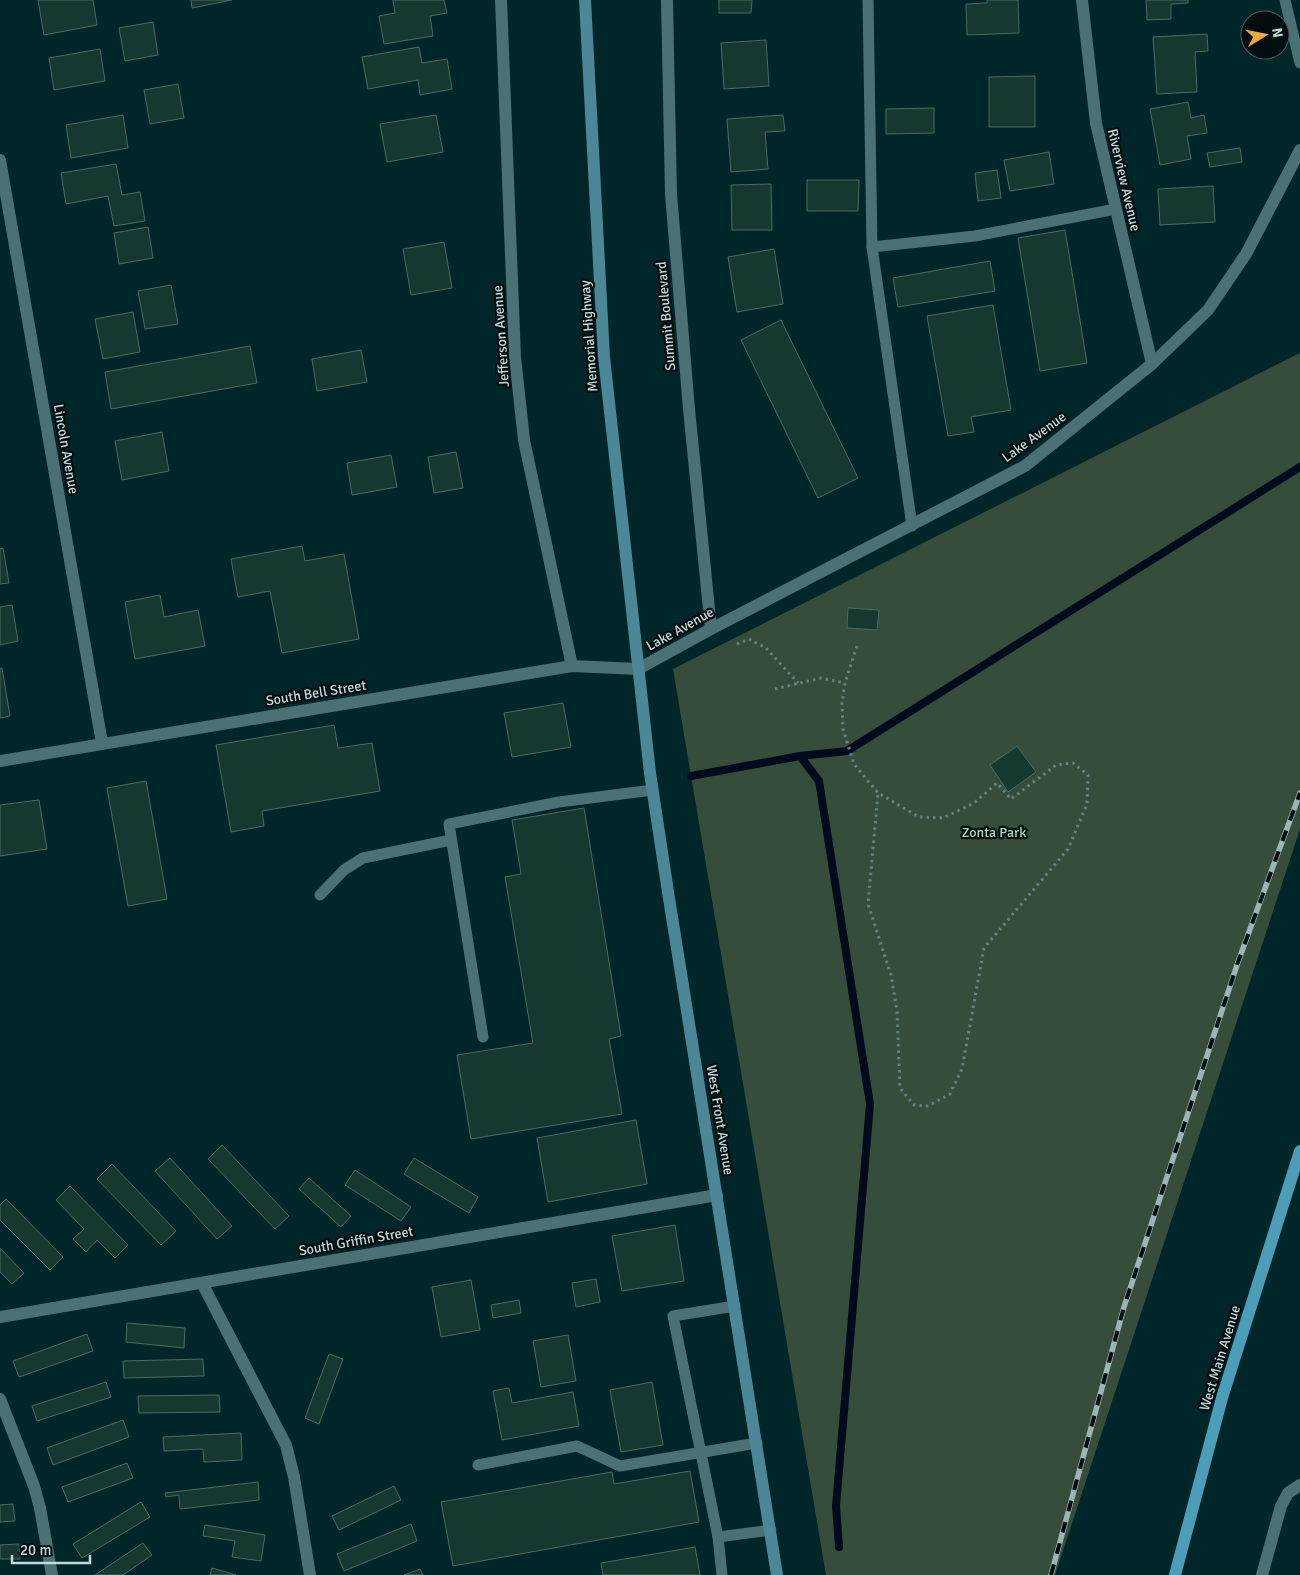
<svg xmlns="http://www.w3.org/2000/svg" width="1300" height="1575" font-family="Signika,sans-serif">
  <rect width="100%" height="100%" fill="#002629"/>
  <!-- green -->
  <polygon fill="#364d3b" points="1300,353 1300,829 1055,1575 826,1575 673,669"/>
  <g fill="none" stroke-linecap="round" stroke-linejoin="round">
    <!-- stream -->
    <g stroke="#000a1d" stroke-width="8">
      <polyline points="800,756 847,751 1300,467"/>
      <polyline points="691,776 800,756 819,781 870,1104 836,1506 839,1547"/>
    </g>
  </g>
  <!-- building -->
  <g fill="#153830" stroke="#496c63">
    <polygon points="38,0 93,0 97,25 44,35"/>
    <polygon points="191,0 232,0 192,8"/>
    <polygon points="393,0 444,0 447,13 430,16 433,36 384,44 379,16 395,13"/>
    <polygon points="719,0 752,0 751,13 719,13"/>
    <polygon points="987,0 1018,0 1019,33 967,35 966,4 987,3"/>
    <polygon points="1146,0 1188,0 1188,3 1171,4 1171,19 1147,20"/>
    <polygon points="153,22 158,55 125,61 119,28"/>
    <polygon points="1207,34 1208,51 1195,52 1197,92 1157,94 1153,37"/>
    <polygon points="766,40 769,86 724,89 721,43"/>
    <polygon points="419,47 422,63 447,59 452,89 420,95 418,80 368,89 362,57"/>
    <polygon points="100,49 105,81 54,90 49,58"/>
    <polygon points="1035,76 1035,127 989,127 989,77"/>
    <polygon points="178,84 184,118 150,124 144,90"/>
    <polygon points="1188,102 1191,118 1204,115 1207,133 1187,136 1191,159 1160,165 1150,109"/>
    <polygon points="934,108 934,133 886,134 886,109"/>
    <polygon points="123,115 128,148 71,158 66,125"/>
    <polygon points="436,115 443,152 387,162 380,124"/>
    <polygon points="783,115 785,131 765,132 768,169 731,172 727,119"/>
    <polygon points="1240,148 1242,162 1210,167 1207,153"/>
    <polygon points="1049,152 1054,184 1010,191 1004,160"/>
    <polygon points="116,164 122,195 140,192 145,221 114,226 108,196 66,204 61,173"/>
    <polygon points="997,170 1001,198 978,201 975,173"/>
    <polygon points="807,180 859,180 858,211 807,211"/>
    <polygon points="771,184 772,230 732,230 731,185"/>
    <polygon points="1213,186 1215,222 1160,225 1158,189"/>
    <polygon points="148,227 153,258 119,264 114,233"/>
    <polygon points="1065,230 1087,363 1040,371 1018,238"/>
    <polygon points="444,242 452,288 411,295 403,249"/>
    <polygon points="774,249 783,304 737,312 728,257"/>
    <polygon points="990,261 995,291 898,307 893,278"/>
    <polygon points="171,285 178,324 145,329 138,291"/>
    <polygon points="993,305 1011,410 971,417 974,432 948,436 927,316"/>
    <polygon points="133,312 140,352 103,359 95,319"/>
    <polygon points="781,320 858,478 818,498 741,340"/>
    <polygon points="250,346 257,383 111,409 105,372"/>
    <polygon points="361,350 367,382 317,391 312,359"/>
    <polygon points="162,432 169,471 122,480 115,441"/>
    <polygon points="456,452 463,488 434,493 428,457"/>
    <polygon points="391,455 397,487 352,495 347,463"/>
    <polygon points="302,546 305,561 344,554 359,639 282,653 270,591 238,597 231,559"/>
    <polygon points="3,548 9,583 0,584 0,549"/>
    <polygon points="160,595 164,617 198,610 205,646 135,659 125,602"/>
    <polygon points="12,605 18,641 0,645 0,607"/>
    <polygon points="848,608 879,610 877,630 847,628"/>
    <polygon points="2,668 10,716 0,718 0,669"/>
    <polygon points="563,703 571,747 512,757 504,713"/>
    <polygon points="334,725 338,748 372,743 380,791 262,811 264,826 231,832 216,745"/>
    <polygon points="1017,746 1036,772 1008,792 990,765"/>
    <polygon points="146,781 167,899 128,906 107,788"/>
    <polygon points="39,800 47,849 0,856 0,805"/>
    <polygon points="584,808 621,1036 609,1039 622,1114 471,1139 457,1055 533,1043 505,877 521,874 512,820"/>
    <polygon points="636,1120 647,1184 548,1202 537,1138"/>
    <polygon points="222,1145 289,1216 275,1229 208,1159"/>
    <polygon points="170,1158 232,1226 217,1239 155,1171"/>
    <polygon points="414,1158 478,1197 469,1213 404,1174"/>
    <polygon points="112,1164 176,1231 161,1245 97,1179"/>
    <polygon points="355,1170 411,1207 401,1221 345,1185"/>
    <polygon points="309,1178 351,1216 341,1227 299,1189"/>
    <polygon points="70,1186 128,1245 115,1258 97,1240 86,1252 73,1239 84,1229 56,1200"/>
    <polygon points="6,1199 63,1257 50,1270 0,1220 0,1205"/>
    <polygon points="675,1225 684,1281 622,1291 612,1236"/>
    <polygon points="0,1248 24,1273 12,1284 0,1272"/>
    <polygon points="596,1279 600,1302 576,1307 572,1283"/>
    <polygon points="471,1280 480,1330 441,1337 432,1287"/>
    <polygon points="519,1300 521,1313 493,1318 491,1305"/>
    <polygon points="127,1323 185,1328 184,1348 126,1342"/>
    <polygon points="87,1334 93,1351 19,1377 13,1361"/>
    <polygon points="568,1335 576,1381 541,1387 533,1341"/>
    <polygon points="329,1354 343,1359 319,1424 305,1418"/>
    <polygon points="203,1359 204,1376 124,1378 123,1361"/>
    <polygon points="106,1382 111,1397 37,1421 32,1406"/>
    <polygon points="652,1382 663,1445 621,1452 610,1390"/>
    <polygon points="509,1388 512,1403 573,1392 579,1426 502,1440 493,1391"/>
    <polygon points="219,1395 220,1412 139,1413 138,1396"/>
    <polygon points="123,1420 129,1437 53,1465 47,1448"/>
    <polygon points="241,1433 242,1460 204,1462 203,1449 164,1451 163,1437"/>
    <polygon points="127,1463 133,1478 68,1502 62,1487"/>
    <polygon points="690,1471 699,1522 453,1566 441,1502 612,1472 614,1484"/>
    <polygon points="258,1482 259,1500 180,1509 179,1495 166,1497 165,1493"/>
    <polygon points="394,1486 401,1500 339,1530 332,1516"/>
    <polygon points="141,1502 150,1517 82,1558 73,1544"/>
    <polygon points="13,1504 15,1521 0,1522 0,1505"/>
    <polygon points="411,1524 417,1541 344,1571 337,1554"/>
    <polygon points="205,1525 265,1535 261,1561 232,1557 235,1541 203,1536"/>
    <polygon points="143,1543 152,1555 123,1575 95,1575"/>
    <polygon points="19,1544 20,1559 0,1559 0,1545"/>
    <polygon points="695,1547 700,1575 603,1575 601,1563"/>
    <polygon points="212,1568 236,1575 210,1575"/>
    <polygon points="420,1569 423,1575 404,1575"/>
  </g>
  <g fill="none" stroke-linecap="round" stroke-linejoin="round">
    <!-- path -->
    <g stroke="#648183" stroke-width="3" stroke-dasharray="2.5 4" stroke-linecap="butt">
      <polyline points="737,644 749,639 766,648 798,683"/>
      <polyline points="857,646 845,683 842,703 843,729 854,764 878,793 919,817 943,818 974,803 997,783 1011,799 1056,765 1073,763 1088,775 1087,804 1068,849 984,948 962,1069 950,1094 928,1106 914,1105 900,1088 897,1011 891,975 868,904 878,793"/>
      <polyline points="775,689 821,678 845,683"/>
    </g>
    <!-- lane -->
    <g stroke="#4b7174" stroke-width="11">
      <polyline points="868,0 872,247 912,526"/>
      <polyline points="1285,0 1300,63"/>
      <polyline points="872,247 975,236 1116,209"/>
      <polyline points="320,895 344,870 363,858 451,840"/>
      <polyline points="483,1037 449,824 559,802 653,790"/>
      <polyline points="735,1306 673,1316 718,1537 771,1530"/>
      <polyline points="478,1465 577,1446 620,1466 757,1443"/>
      <polyline points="718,1537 722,1575"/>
    </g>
    <!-- street -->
    <g stroke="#4b7174" stroke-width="12">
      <polyline points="501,0 515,357 524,440 572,666"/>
      <polyline points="667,0 671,194 689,409 711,629"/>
      <polyline points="1082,0 1096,123 1152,364"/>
      <polyline points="0,160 102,743"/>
      <polyline points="0,761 572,666 638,669 711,629 1025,466 1152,364 1208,310 1246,254 1300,150"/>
      <polyline points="202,1283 286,1445 294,1477 310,1575"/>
      <polyline points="0,1317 717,1195"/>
      <polyline points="0,1399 34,1486 40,1508 52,1575"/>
      <polyline points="1262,1575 1281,1506 1288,1493 1300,1485"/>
    </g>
    <!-- secondary -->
    <polyline stroke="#4b8796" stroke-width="12" points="585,0 604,357 650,773 668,892 777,1575"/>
    <!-- primary -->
    <polyline stroke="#4c9db7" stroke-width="12" points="1175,1575 1222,1398 1300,1151"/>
    <!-- rail casing -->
    <g stroke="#9eb5b7" stroke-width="5.5">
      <polyline id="rail" points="1051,1575 1124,1307 1238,962 1300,793"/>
    </g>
    <!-- rail -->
    <use href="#rail" stroke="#010d0e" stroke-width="4" stroke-dasharray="11" stroke-linecap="butt"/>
  </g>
  <g text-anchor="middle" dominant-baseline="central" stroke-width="4.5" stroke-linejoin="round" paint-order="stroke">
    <!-- street labels -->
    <g font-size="14" fill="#c5d9da" stroke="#010d0e">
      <text transform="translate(1124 180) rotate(77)">Riverview Avenue</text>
      <text transform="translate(666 316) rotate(-95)">Summit Boulevard</text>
      <text transform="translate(501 336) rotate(-94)">Jefferson Avenue</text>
      <text transform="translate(589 336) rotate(-94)">Memorial Highway</text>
      <text transform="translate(1034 437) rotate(-36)">Lake Avenue</text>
      <text transform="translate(66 449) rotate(80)">Lincoln Avenue</text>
      <text transform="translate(680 629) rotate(-29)">Lake Avenue</text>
      <text transform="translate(316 693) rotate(-9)">South Bell Street</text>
      <text transform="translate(720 1120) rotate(81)">West Front Avenue</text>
      <text transform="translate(356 1241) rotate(-10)">South Griffin Street</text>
      <text transform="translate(1220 1358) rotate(-73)">West Main Avenue</text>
    </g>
    <!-- park labels -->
    <g font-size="14" fill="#a9deb5" stroke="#010d0e">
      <text x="994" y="832">Zonta Park</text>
    </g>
  </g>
  <!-- north arrow -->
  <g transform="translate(1265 35) rotate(80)"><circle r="24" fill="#010d0e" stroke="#4f5f60"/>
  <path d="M0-4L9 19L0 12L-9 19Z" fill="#eca93a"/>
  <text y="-8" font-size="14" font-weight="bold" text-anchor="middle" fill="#c5d9da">N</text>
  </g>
  <!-- scale -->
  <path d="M12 1555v8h78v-8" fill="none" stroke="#c5d9da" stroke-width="2.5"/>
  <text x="20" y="1555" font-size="15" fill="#c5d9da" stroke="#010d0e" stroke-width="4" paint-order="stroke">20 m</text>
</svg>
